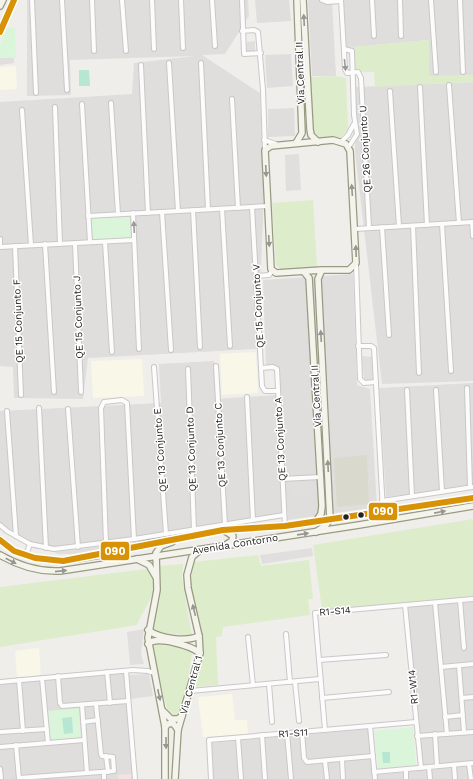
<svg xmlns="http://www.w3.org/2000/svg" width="473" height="779" font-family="'Work Sans',sans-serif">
  <rect width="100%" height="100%" fill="#f0eeeb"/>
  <!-- residential -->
  <g fill="#dfdedc">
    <polygon points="27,0 248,0 249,16 225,54 202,55 260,93 264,191 258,349 88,358 83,399 14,398 13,367 0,366 0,102 132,94 134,63 195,56 70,60 71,95 27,96"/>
    <polygon points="255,0 289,0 291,21 257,23"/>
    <polygon points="308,0 332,0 336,76 312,76"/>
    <polygon points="344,0 473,0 473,75 429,77 428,40 343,48"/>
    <polygon points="291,54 293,86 267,88 265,55"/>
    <polygon points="473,82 473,381 382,384 355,151 356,87"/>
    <polygon points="294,108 295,136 268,137 268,109"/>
    <polygon points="353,274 357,385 370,389 377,507 288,520 276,365 266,365 263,280"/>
    <polygon points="214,361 216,399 276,395 282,514 68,547 36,549 4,533 0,527 0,411 161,403 159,364"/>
    <polygon points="473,383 473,486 386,497 379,388"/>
    <polygon points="473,602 473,762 422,767 407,607"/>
    <polygon points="125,673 134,779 0,779 0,683"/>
    <polygon points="368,729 373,779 213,779 210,743"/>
    <polygon points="473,766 473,779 376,779 375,775"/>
  </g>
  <!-- commercial -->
  <polygon fill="#f1e3e1" points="131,774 131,779 118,779 118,775"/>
  <!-- education -->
  <g fill="#f8f7e8">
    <polygon points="16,66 17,89 0,90 0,67"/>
    <polygon points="256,352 258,393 222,395 220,354"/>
    <polygon points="142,359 144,396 93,398 91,361"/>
    <polygon points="39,648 41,675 17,677 15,651"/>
    <polygon points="232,694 235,720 247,720 248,734 203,737 198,697"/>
  </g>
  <!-- construction -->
  <polygon fill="#d9d9cd" points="367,455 369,504 337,507 334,458"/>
  <!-- grass -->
  <g fill="#ddeccb">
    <polygon points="429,40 429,76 473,75 473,82 375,87 374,72 355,72 351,47"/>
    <polygon points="336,76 346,78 348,129 340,138 317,140 313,138 308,77"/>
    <polygon points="313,200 317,268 281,269 276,265 272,203"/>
    <polygon points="473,519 473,598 322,610 313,545"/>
    <polygon points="258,555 261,566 309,560 313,599 308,599 310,615 223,627 222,636 216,637 218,685 193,687 202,665 201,628 189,579 193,562"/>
    <polygon points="183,564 182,578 192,636 156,632 153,628 160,598 159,566"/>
    <path d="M147,569C149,572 153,576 154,580C157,593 142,612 137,625L0,647V587Z"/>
    <polygon points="156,644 189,649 192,654 187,684 178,716 175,718 168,713 152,649 152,646"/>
  </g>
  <!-- park -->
  <g fill="#daf5da">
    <polygon points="15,27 16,58 0,57 0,45 5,29"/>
    <polygon points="130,217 131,238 93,240 91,218"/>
    <polygon points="79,708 81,738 50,741 48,711"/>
    <polygon points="413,727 416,765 378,769 374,731"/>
  </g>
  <!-- pitch -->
  <g fill="#b7e6d2">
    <polygon points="79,70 89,70 90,86 79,86"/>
    <polygon points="72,717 73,733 64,734 62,718"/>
    <polygon points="382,752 390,752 390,763 383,763"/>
  </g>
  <!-- parking -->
  <g fill="#e0dfde">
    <polygon points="255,41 255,51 247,52 247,42"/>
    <polygon points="0,58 14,58 14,63 0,65"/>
    <polygon points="299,154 301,190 286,191 285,155"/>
    <polygon points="362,356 372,357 373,380 364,380"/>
    <polygon points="312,482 313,496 290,497 289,483"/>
    <polygon points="130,543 73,554 58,554 54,552"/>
    <polygon points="312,548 313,556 262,564 260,555"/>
    <polygon points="144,629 141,654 144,664 130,665 127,632"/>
    <polygon points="149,674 153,696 130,699 129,675"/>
  </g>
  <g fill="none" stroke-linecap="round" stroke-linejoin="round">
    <!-- street casing -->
    <g stroke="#c9c8c7" stroke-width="6">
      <g id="street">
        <polyline points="32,0 36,93"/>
        <polyline points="62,0 67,90"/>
        <polyline points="92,0 94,51"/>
        <polyline points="122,0 126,51"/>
        <polyline points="152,0 154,49"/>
        <polyline points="181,0 183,48"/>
        <polyline points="212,0 215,46"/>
        <polyline points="242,0 244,54 261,53"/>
        <polyline points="322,0 327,2 341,1"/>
        <polyline points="341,0 345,69 347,73 358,72 361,78 369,228"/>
        <polyline points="372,0 374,36"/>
        <polyline points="400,0 401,36"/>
        <polyline points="431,0 436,72"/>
        <polyline points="460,0 463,72"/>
        <polyline points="242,31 254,30 258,32 263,90 265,150"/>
        <polyline points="344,49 352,51 354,115 357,134 348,148"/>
        <polyline points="169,63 178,211"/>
        <polyline points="201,63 208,209"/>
        <polyline points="141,65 148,213"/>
        <polyline points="449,85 459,223"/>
        <polyline points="420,87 427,225"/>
        <polyline points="390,91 399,226"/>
        <polyline points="232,99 238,208"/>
        <polyline points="111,103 118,214"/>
        <polyline points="82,104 90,242"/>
        <polyline points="55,107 60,244"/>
        <polyline points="22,110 31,245"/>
        <polyline points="264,140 276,144"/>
        <polyline points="342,141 348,135 354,124"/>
        <polyline points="252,207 262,386 265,391 278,391"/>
        <polyline points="222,209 230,346"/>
        <polyline points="193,210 200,347"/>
        <polyline points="162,212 171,350"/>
        <polyline points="133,213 139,349"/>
        <polyline points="88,216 268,206"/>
        <polyline points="472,222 473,236"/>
        <polyline points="442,224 451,371"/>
        <polyline points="413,226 419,373"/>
        <polyline points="382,227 389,335"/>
        <polyline points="355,229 473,222"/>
        <polyline points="0,239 0,247"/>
        <polyline points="105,242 112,352"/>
        <polyline points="75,243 81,392"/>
        <polyline points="45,244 54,392"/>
        <polyline points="15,246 21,395"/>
        <polyline points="0,247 134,240"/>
        <polyline points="356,264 360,379 364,383 376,382"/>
        <polyline points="257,276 269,275 272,271"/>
        <polyline points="358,346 371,346 374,348 383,511"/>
        <polyline points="216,366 225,525"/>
        <polyline points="154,367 166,534"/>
        <polyline points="261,368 273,367 277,369 285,526"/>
        <polyline points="188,369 194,530"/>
        <polyline points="467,388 470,487"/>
        <polyline points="407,390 412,496"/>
        <polyline points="436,390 442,491"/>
        <polyline points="247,397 253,520"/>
        <polyline points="39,408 46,548"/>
        <polyline points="68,409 78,547"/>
        <polyline points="7,411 16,536"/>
        <polyline points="282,479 320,477"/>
        <polyline points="382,501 473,487"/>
        <polyline points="0,525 7,531 30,544 54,549 134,539 284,515"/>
        <polyline points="106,543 101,408 104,402 122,400 127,403 134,539"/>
        <polyline points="26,555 30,544"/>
        <polyline points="460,600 464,648"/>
        <polyline points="435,603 447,734"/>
        <polyline points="405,605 421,768"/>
        <polyline points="286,634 290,682"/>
        <polyline points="248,637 253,685"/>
        <polyline points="319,660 386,655"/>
        <polyline points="459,666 464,732"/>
        <polyline points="441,667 473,664"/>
        <polyline points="126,671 135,779"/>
        <polyline points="107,672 110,703"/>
        <polyline points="58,676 60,703 62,706 128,701"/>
        <polyline points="42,678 48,743"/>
        <polyline points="19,680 23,731"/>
        <polyline points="0,682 133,670 148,671 154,673"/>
        <polyline points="295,682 299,721"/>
        <polyline points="269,684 272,722"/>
        <polyline points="190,691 320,679"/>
        <polyline points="322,698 389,692"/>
        <polyline points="462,698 473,697"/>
        <polyline points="82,705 87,773"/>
        <polyline points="445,717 463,715"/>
        <polyline points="83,722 98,720"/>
        <polyline points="370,726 375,779"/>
        <polyline points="325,730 315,613 473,599"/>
        <polyline points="0,732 47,729"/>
        <polyline points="302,732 304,758 307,762 373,756"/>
        <polyline points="287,733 291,779"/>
        <polyline points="435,734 437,766"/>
        <polyline points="262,735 265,779"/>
        <polyline points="417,736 473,732"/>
        <polyline points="238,738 241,779"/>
        <polyline points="16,745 19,779"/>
        <polyline points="0,747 84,740"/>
        <polyline points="106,756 108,772"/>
        <polyline points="342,759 343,779"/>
        <polyline points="325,761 327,779"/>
        <polyline points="469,764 471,779"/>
        <polyline points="454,765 455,779"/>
        <polyline points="429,767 430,779"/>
        <polyline points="0,769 1,779"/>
        <polyline points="406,769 406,779"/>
        <polyline points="104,772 104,779"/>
        <polyline points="374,772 473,763"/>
        <polyline points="19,778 114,771 113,757 102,756 101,754 96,704"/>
        <polyline points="211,779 209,740 416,722"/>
      </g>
    </g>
    <!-- secondary casing -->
    <g stroke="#999a82" stroke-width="8">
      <g id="secondary">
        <polyline points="303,0 310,129 311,135 318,142"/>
        <polyline points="0,6 3,0"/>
        <polyline points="0,32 14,0"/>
        <polyline points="296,143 302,133 297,0"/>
        <polyline points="304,272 309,278 322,506 321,514 316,521"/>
        <polyline points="225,531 233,536 232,541 227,544"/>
        <polyline points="316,532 326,525 330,519 318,279 322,270 349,270 356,263 350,151 346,144 333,140 271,146 265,150 271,269 276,273 322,270"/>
        <polyline points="0,540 14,551 35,558 63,561 100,555 150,543 223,530 285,526 473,498"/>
        <path d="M0,555C19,566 38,572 60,571L359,525L473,506"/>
        <polyline points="137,559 149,565 156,577"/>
        <path d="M148,630C160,639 187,642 199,636"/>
        <path d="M148,644C157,635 191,646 200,653"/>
        <polyline points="163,711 171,719 178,719 182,716"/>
        <polyline points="165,727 168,724 173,723 178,730"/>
        <polyline points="165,779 165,727 148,638 157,590 156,553 161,546 172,542"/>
        <polyline points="175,779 178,730 200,653 199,636 188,588 187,575 192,557 200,550"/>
      </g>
    </g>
    <!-- street -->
    <use href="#street" stroke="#fdfcfc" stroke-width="4"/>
    <!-- secondary -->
    <use href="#secondary" stroke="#f4f4ed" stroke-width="5.5"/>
    <!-- bus-1 casing -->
    <g stroke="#fff" stroke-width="9">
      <g id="bus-1">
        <polyline points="0,32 14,0"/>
        <polyline points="0,540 14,551 35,558 63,561 223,530 285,526 473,498"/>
      </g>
    </g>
    <!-- bus-1 -->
    <use href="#bus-1" stroke="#d79205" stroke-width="6"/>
  </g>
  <!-- one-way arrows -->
  <defs><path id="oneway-solid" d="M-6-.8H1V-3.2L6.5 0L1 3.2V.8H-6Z"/></defs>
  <g fill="#969692">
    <use href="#oneway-solid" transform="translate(304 20) rotate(-93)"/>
    <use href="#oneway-solid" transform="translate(266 171) rotate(87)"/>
    <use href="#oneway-solid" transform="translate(352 190) rotate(-94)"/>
    <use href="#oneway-solid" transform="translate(269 241) rotate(87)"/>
    <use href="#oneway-solid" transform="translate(356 251) rotate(-92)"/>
    <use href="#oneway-solid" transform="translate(321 336) rotate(-93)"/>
    <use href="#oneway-solid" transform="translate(328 466) rotate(-93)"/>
    <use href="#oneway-solid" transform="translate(440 512) rotate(-11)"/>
    <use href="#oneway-solid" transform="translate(303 534) rotate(-8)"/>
    <use href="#oneway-solid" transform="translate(11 561) rotate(27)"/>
    <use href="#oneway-solid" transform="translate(61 571) rotate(-6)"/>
    <use href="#oneway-solid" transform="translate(194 610) rotate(-104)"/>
    <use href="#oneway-solid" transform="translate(159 695) rotate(78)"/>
    <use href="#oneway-solid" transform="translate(166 743) rotate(90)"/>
  </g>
  <g fill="#9a9a9a">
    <use href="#oneway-solid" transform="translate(345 65) rotate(84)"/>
    <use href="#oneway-solid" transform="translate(134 227) rotate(-93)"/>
  </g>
  <!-- markers -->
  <g fill="#222" stroke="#fff" stroke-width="1.5">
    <circle cx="361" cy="515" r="3.5"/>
    <circle cx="346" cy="517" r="3.5"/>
  </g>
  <g text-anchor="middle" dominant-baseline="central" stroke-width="3" stroke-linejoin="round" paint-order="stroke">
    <!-- street labels -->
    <g font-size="10" fill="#222" stroke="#fff">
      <text transform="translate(300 73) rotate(-92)">Via Central II</text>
      <text transform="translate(365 149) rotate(-93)">QE 26 Conjunto U</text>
      <text transform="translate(258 306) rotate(-93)">QE 15 Conjunto V</text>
      <text transform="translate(78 317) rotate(-92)">QE 15 Conjunto J</text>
      <text transform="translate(18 321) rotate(-92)">QE 15 Conjunto F</text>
      <text transform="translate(316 396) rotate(-93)">Via Central II</text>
      <text transform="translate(280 439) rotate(-93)">QE 13 Conjunto A</text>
      <text transform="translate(220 445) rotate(-93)">QE 13 Conjunto C</text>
      <text transform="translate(191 449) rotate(-92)">QE 13 Conjunto D</text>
      <text transform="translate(160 450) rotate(-94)">QE 13 Conjunto E</text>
      <text transform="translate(235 544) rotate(-9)">Avenida Contorno</text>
      <text transform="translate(335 611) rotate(-5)">R1-S14</text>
      <text transform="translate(191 685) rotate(-75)">Via Central 1</text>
      <text transform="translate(413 687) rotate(-95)">R1-W14</text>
      <text transform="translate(293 733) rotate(-4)">R1-S11</text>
    </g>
  </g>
  <g stroke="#fff" stroke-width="1.5">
    <rect x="368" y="502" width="30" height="19" rx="4" fill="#d79205"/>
    <rect x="100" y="541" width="30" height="20" rx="4" fill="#d79205"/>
  </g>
  <g font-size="11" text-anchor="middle" font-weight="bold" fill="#fff">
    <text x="383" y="515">090</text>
    <text x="115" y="555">090</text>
  </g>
</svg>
